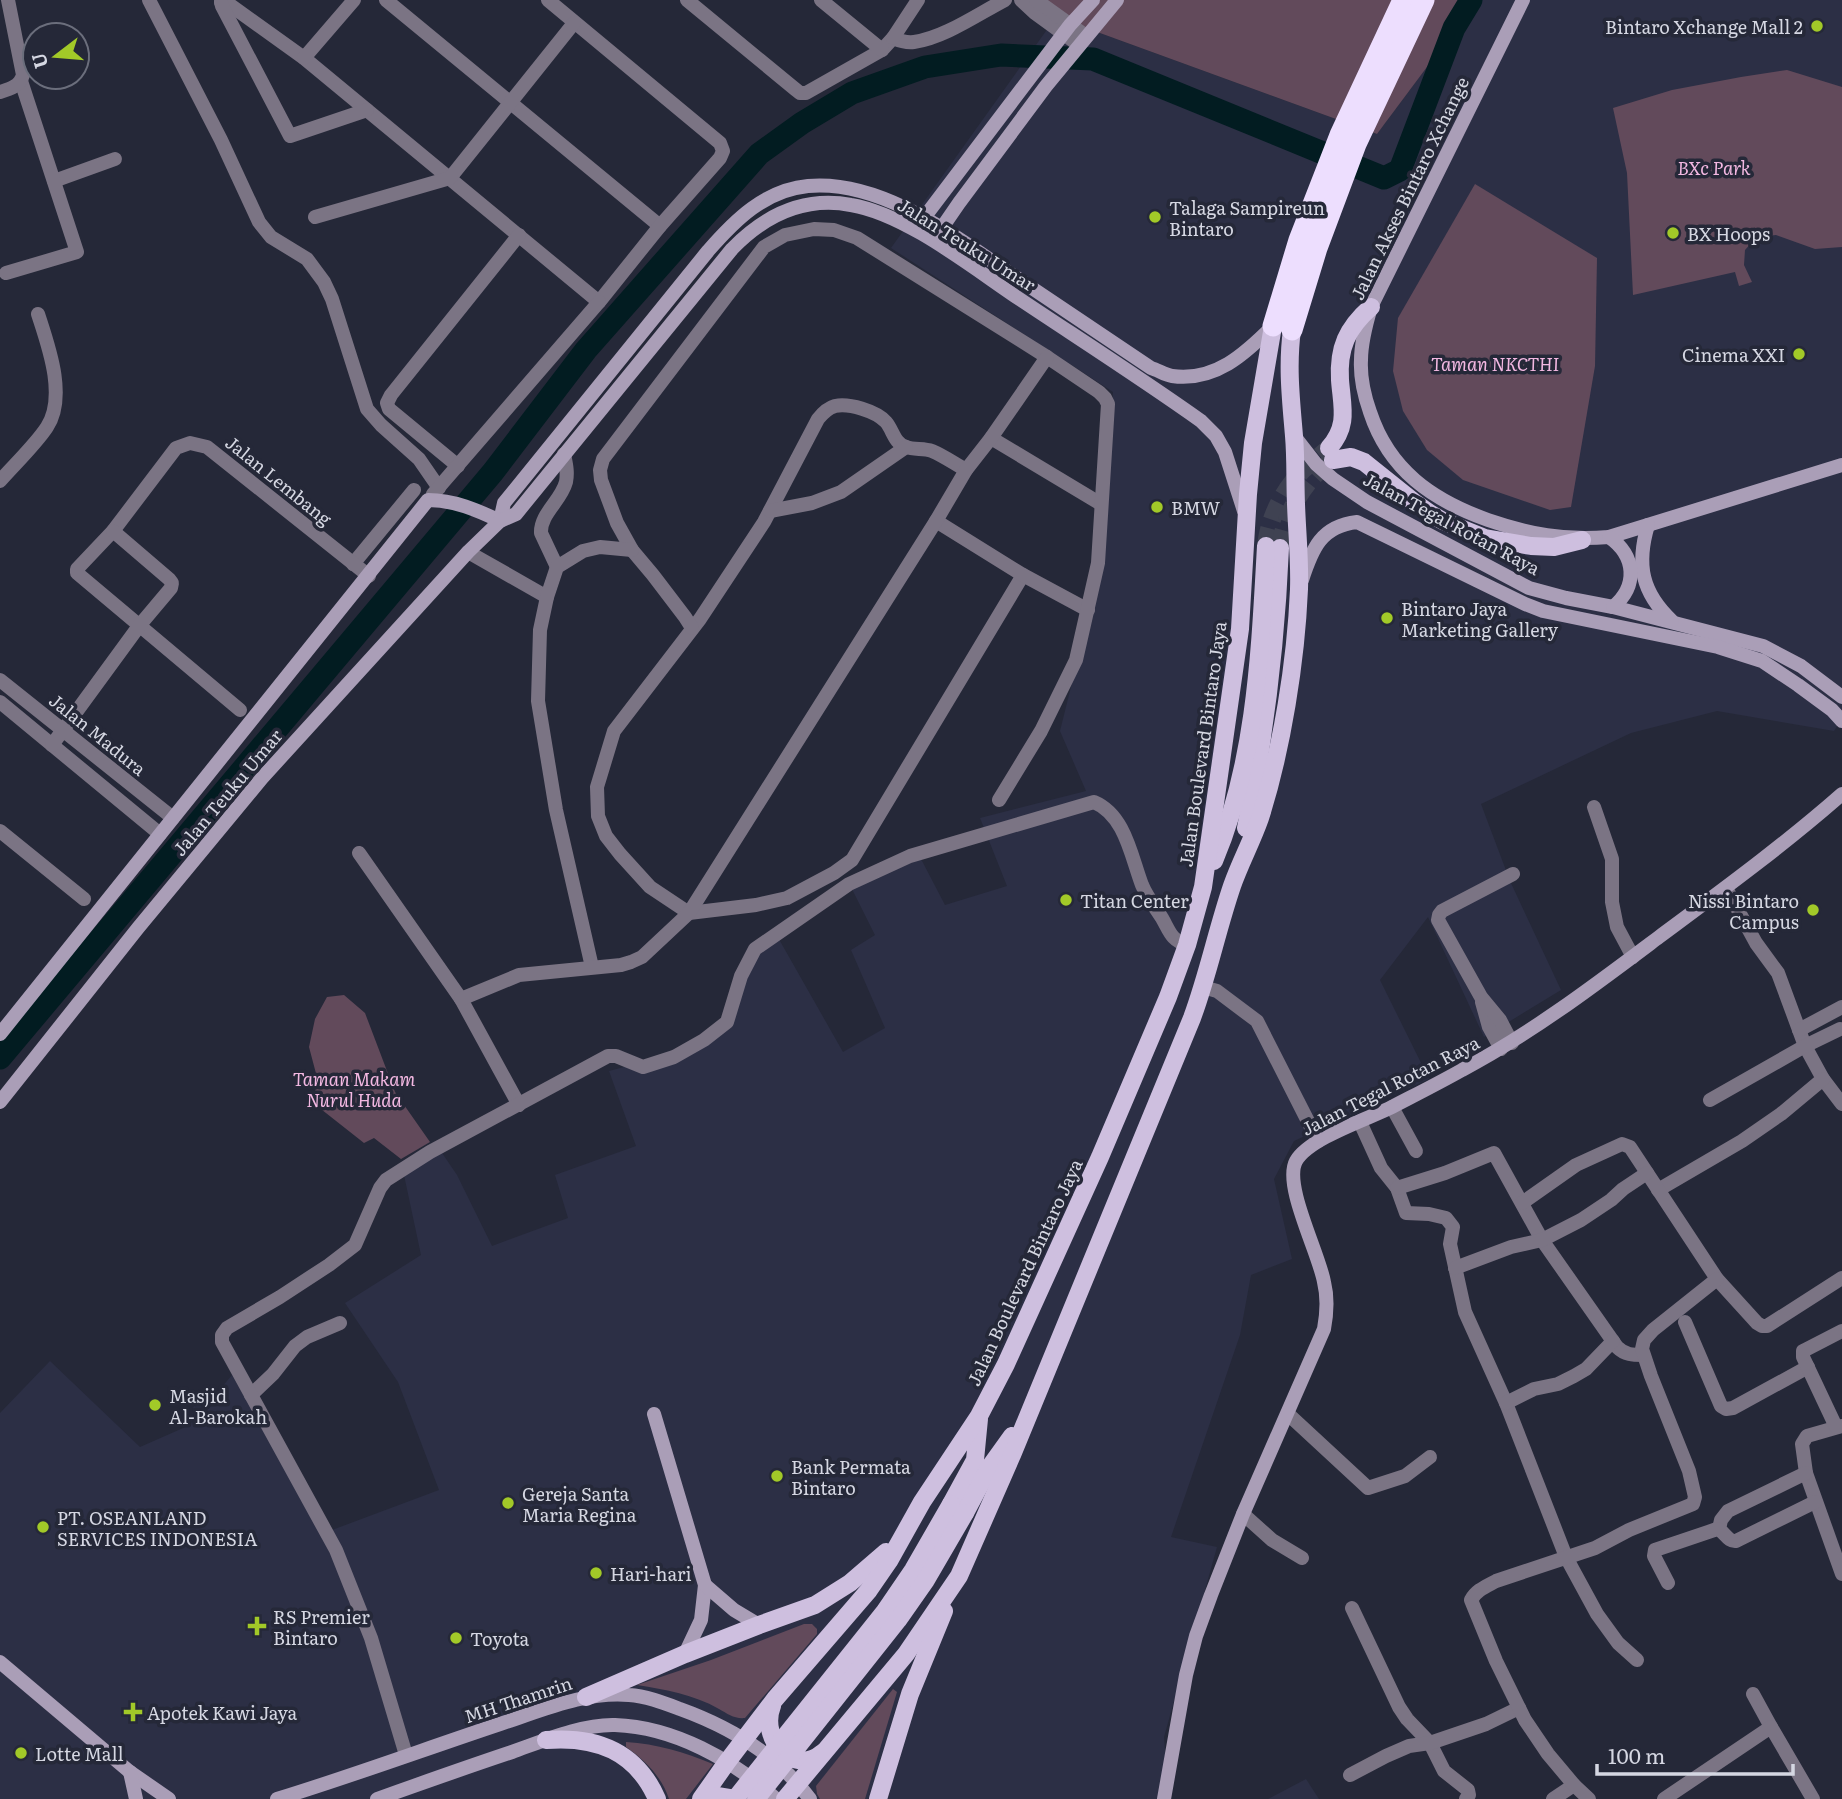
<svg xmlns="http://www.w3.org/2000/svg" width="1842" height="1799" font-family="Literata,serif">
  <rect width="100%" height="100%" fill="#252838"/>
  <!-- built -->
  <g fill="#2c2f45">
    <polygon points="1477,0 1842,0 1842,719 1834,731 1717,711 1631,733 1481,804 1510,881 1561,990 1484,1037 1428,917 1380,980 1429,1079 1294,1141 1274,1179 1292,1259 1251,1275 1240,1335 1171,1537 1217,1547 1164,1737 1169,1799 0,1799 0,1413 50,1361 140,1447 190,1425 194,1405 216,1394 232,1375 324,1533 439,1490 398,1382 345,1303 421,1255 404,1175 440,1150 457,1175 492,1246 568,1218 555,1175 636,1146 609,1071 673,1054 727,1022 744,969 776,934 843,1052 885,1028 851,950 875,935 851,887 921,859 945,905 1007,886 980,818 1086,791 1060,731 1100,570 1113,392 891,248 1056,17 1377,134"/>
    <polygon points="1306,1779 1319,1799 1268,1799"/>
  </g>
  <!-- green -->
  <g fill="#624a5b">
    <polygon points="1046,0 1477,0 1377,134 1056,17"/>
    <polygon points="1787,70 1842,87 1842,247 1815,249 1776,235 1767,236 1754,240 1745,250 1744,265 1752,282 1739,286 1735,272 1633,295 1627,173 1613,108 1672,90 1741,77"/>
    <polygon points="1475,184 1597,258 1595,366 1571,507 1550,510 1463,480 1427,450 1403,411 1393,371 1398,318"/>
    <polygon points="344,995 365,1013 395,1092 430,1142 401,1159 374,1138 364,1143 312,1102 318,1081 309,1047 315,1019 327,997"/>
    <path d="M804,1624H812L817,1629V1634L745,1718C734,1719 728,1714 719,1709C693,1694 666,1690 637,1685L711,1660Z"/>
    <polygon points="893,1689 897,1692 865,1799 820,1799 817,1794 816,1786"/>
    <path d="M626,1742C657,1744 684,1752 713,1764L686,1799H669C662,1777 645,1760 626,1747Z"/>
  </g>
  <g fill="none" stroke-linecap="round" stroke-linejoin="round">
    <!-- river -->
    <polyline stroke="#021c21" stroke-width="23" points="0,1058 493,472 586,350 759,154 802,123 852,93 925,67 1001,55 1093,59 1384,178 1400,170 1454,28 1471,0"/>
    <!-- primary-tunnel -->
    <g stroke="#3f4252" stroke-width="18" stroke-dasharray="18 9" stroke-linecap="butt">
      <path d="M1266,546C1269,517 1283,490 1304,469C1312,462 1321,455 1329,448"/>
      <path d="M1280,548C1284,516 1303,481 1330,462"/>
    </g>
    <!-- minor -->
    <g stroke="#7b7484" stroke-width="14">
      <polyline points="149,0 221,140 259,222 271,237 307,259 324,282 332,299 367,409 381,425 419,459 439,488"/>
      <polyline points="386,0 660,226"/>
      <path d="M687,0L795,89L800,93H806L882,50L893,38C900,41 906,43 914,42C944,38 978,14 1005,0"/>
      <polyline points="821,0 882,50"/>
      <polyline points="1021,0 1035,13 1079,45"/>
      <polyline points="1036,0 1086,36"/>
      <polyline points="221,2 226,2 304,58 599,302 660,226 720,158 723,151 720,143 548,0"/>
      <polyline points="221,2 222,6 290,136 367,110"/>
      <polyline points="893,38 918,0"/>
      <polyline points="304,58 354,0"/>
      <polyline points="54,181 115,159"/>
      <polyline points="315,217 450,178 574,23"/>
      <polyline points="6,273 77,252 21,81"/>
      <polyline points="991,438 1101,504"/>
      <polyline points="458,466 389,409 387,403 391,395 519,235"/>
      <path d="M966,470C955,464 944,456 932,451C924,448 914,450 906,447C894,443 893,430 886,422C876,411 849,403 835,406C828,408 822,414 818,419L764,522L700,619L614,731L597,787L598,816L606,836L620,854L650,887L689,913L756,905L787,898L834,873L852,860L1023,575"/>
      <path d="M0,481C14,465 36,444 47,427C67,396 48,345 38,314"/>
      <polyline points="433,494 599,302"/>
      <polyline points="770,511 812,503 841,492 906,447"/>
      <polyline points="936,521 1023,575 1088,610"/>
      <polyline points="468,552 547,597"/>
      <polyline points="353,564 414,490"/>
      <path d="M557,567L541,533C540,514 561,501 566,482C568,472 566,464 564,454"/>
      <polyline points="692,628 685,617 653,575 632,550 617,523 601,480 600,470 603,459 764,247 785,235 814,229 834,230 857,238 1047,357 1099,392 1105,398 1108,404 1098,563 1076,660 1041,731 999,800"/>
      <polyline points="0,680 173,818"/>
      <polyline points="0,702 160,834"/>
      <polyline points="240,710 77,573 77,569 113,531 176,448 190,443 207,447 369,576"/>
      <polyline points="52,745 139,626 171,588 172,583 169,579 113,531"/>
      <polyline points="1594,807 1612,859 1612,902 1617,927 1633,957"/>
      <polyline points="0,831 84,899"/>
      <polyline points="359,853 461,999 519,1105"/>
      <polyline points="1726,888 1756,943 1778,973 1805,1046 1823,1079 1842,1104"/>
      <polyline points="592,967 556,810 538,701 540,630 547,597 557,567 583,551 600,547 632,550"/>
      <polyline points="1203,987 1217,991 1257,1021 1318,1141"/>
      <polyline points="461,999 519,975 621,965 631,962 642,957 689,913 936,521 966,470 991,438 1047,357"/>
      <polyline points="1482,1002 1489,1027 1501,1049"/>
      <polyline points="1799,1030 1842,1007"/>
      <polyline points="1512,1043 1500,1020 1481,997 1438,920 1439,915 1442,911 1513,874"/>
      <polyline points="1710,1100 1805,1046 1840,1029"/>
      <polyline points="1392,1107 1416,1151"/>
      <polyline points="1360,1122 1381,1168 1397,1188 1406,1213 1429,1214 1446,1218 1453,1227 1450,1244 1465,1312 1506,1403 1566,1557 1597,1614 1618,1643 1637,1660"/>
      <path d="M1397,1188L1445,1173L1494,1153L1542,1240L1617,1347C1625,1355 1633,1355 1643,1355"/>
      <polyline points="1658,1190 1742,1141 1781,1114 1823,1079"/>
      <polyline points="1522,1203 1576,1165 1622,1144 1630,1147 1717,1279 1757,1323 1762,1326 1767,1326 1842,1278"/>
      <polyline points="1455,1268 1511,1247 1542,1240 1581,1220 1611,1200 1623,1189 1647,1173"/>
      <polyline points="1685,1322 1721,1406 1726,1409 1733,1408 1808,1367"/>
      <polyline points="251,1395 273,1374 295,1346 307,1337 340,1323"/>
      <polyline points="1506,1403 1534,1389 1558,1384 1574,1376 1586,1369 1613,1341"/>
      <polyline points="1288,1414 1368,1488 1405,1476 1430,1457"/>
      <polyline points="1842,1426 1807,1436 1802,1444 1806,1473 1842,1574"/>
      <polyline points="1836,1427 1803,1357 1803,1351 1807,1349 1842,1331"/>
      <polyline points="1243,1514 1272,1540 1302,1558"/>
      <polyline points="1719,1529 1721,1520 1728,1511 1806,1473"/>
      <path d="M1668,1583L1654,1556L1655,1550L1717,1529C1725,1531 1727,1542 1736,1541L1815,1502"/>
      <polyline points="1352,1608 1399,1707 1407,1719 1430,1743 1444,1771 1468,1790 1469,1795 1466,1799"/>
      <polyline points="1753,1694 1771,1727"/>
      <path d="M406,1755L371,1638L336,1550L222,1342V1335L227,1328L280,1297L329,1265L355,1245L380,1188L386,1180L430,1152L608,1056H616L643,1067L674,1057L704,1040L727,1022L741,976L755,949L849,884L910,856L1094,802C1125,815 1131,856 1142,885C1147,897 1155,907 1162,918C1170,932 1171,940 1187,945"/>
      <polyline points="1350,1775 1386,1756 1409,1746 1430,1743 1486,1724 1519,1708"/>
      <polyline points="1553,1799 1574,1785"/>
      <path d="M1589,1799L1574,1785L1548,1754L1525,1720L1496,1661L1471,1600C1476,1590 1487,1586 1496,1581L1595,1548L1629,1530L1693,1504L1695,1497L1689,1471L1651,1376L1642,1349L1644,1340L1653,1330L1717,1279"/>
      <polyline points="1664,1799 1771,1727 1813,1799"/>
    </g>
    <!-- tertiary -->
    <path stroke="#7b7484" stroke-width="14" d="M0,92C10,89 20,86 23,75L8,0"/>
    <!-- secondary -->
    <g stroke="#aa9eb7" stroke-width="14">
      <path d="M1523,0L1371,307C1366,324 1361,342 1361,360C1360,378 1364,395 1370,412C1389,470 1432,500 1488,520C1529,534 1564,541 1609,537L1842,465"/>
      <polyline points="920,223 1070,25 1093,0"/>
      <polyline points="937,235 959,203 1046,86 1117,0"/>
      <polyline points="1295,437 1316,464 1333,479 1367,502 1529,588 1566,598 1613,607 1763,646 1801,666 1842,697"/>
      <path d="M500,521L504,503L708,251C735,220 765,190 808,186C885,179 962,242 1023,282C1066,311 1108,339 1151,368C1158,370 1165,375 1172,376C1215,382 1245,354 1273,326"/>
      <path d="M1648,525C1636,565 1642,593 1672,621"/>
      <path d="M1609,537C1636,556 1638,586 1613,607"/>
      <path d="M1302,580C1312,549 1321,526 1357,522L1525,604L1543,611L1718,647L1762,661L1798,685L1832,710L1842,721"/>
      <path d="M0,1034L428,500C454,500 477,510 500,521"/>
      <path d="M0,1102L138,928L262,778L468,552L500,521L516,514L732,249C764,216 803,196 851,205C906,214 973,268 1021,300C1081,340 1142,379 1201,421L1216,436L1225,452L1244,511"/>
      <polyline points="654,1414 705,1585 701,1620 685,1654"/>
      <polyline points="705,1585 734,1610 759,1625"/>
      <polyline points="0,1662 130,1772 169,1799"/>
      <polyline points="130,1772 136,1799"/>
      <path d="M277,1799C352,1776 425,1749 500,1724C541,1711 585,1691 629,1695C646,1696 664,1703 680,1709C730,1727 778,1756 810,1799"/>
      <path d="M377,1799C422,1783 467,1767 512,1752C543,1741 582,1724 615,1725C674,1727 733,1760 776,1799"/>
      <path d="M1164,1799L1186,1675L1196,1636L1211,1595L1243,1514L1324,1329C1327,1313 1328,1298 1324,1282C1319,1253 1283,1185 1296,1161C1309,1138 1368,1119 1392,1107C1415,1095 1439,1083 1462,1070C1532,1033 1595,985 1659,937C1721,891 1784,845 1842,794"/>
    </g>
    <!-- primary -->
    <g stroke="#cebfdf" stroke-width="18">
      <path d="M1329,448C1349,425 1342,407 1340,380C1338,348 1347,328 1371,307"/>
      <polyline points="1333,460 1351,457 1364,462 1414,502 1431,514 1443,521 1485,538 1531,546 1554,547 1582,540"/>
      <path d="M1246,828C1265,735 1276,644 1280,548"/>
      <path d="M1214,861C1256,762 1260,652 1266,546"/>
      <polyline points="951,1504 975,1460 979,1419"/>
      <polyline points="965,1513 989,1468 1012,1436"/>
      <polyline points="586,1697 685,1654 759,1625 815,1605 850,1583 886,1552"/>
      <path d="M772,1706C759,1739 794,1777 822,1753"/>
      <path d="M546,1740C596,1736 636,1751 657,1799"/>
      <polyline points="701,1799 727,1762 775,1699 869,1590 889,1561 922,1502 979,1416 1006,1364 1100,1157 1168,997 1187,945 1203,887 1240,629 1248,494 1253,443 1273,326"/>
      <polyline points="706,1799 717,1796 735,1799"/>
      <path d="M785,1799L906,1654L959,1576L1012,1455L1192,1018C1208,975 1217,930 1232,886C1240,863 1252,841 1260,818C1282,749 1296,661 1299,589C1300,561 1297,533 1296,504C1295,482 1296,458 1294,436C1291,400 1287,366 1292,330"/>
      <polyline points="878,1799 910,1694 944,1611"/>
    </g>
    <!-- motorway -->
    <g stroke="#eddefe" stroke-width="21">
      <polyline points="1273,326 1299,240 1340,135 1403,0"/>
      <polyline points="1292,330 1317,248 1356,144 1424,0"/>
    </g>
    <!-- primary-bridge -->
    <g stroke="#cebfdf" stroke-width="18">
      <polyline points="735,1799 885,1611 913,1570 951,1504"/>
      <polyline points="756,1799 898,1620 926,1580 965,1513"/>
    </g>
  </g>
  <!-- markers -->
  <g fill="#a2c928" stroke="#252838" stroke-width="2.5">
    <circle cx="1817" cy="26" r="7"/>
    <circle cx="1155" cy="217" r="7"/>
    <circle cx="1673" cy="233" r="7"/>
    <circle cx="1799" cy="354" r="7"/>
    <circle cx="1157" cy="507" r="7"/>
    <circle cx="1387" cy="618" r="7"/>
    <circle cx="1066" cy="900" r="7"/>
    <circle cx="1813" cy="910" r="7"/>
    <circle cx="155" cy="1405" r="7"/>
    <circle cx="777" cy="1476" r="7"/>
    <circle cx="508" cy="1503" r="7"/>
    <circle cx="43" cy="1527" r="7"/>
    <circle cx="596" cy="1573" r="7"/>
    <path d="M253.5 1615.5h7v7h7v7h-7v7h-7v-7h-7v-7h7z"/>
    <circle cx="456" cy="1638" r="7"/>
    <path d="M129.5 1701.5h7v7h7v7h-7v7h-7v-7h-7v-7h7z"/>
    <circle cx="21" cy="1753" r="7"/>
  </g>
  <g text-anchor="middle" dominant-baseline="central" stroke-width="7" stroke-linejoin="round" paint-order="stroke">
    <!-- poi labels -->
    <g font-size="18" fill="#d5d7e2" stroke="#252838" text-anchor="start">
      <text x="1803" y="26" text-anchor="end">Bintaro Xchange Mall 2</text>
      <text x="1169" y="207">Talaga Sampireun<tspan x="1169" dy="21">Bintaro</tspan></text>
      <text x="1687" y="233">BX Hoops</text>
      <text x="1785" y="354" text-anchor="end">Cinema XXI</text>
      <text x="1171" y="507">BMW</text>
      <text x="1401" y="608">Bintaro Jaya<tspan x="1401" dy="21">Marketing Gallery</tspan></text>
      <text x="1080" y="900">Titan Center</text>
      <text x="1799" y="900" text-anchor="end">Nissi Bintaro<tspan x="1799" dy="21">Campus</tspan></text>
      <text x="169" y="1395">Masjid<tspan x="169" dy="21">Al-Barokah</tspan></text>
      <text x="791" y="1466">Bank Permata<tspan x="791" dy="21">Bintaro</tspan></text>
      <text x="522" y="1493">Gereja Santa<tspan x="522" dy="21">Maria Regina</tspan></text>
      <text x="57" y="1517">PT. OSEANLAND<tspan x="57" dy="21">SERVICES INDONESIA</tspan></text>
      <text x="610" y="1573">Hari-hari</text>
      <text x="273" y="1616">RS Premier<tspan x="273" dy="21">Bintaro</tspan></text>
      <text x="470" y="1638">Toyota</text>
      <text x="147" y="1712">Apotek Kawi Jaya</text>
      <text x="35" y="1753">Lotte Mall</text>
    </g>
    <!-- park labels -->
    <g font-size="18" font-style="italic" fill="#f3b8e2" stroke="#252838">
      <text x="1714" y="167">BXc Park</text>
      <text x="1495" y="363">Taman NKCTHI</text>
      <text x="354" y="1078">Taman Makam<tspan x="354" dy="21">Nurul Huda</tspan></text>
    </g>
    <!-- street labels -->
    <g font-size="18" fill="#d5d7e2" stroke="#252838">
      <text transform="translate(1409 188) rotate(-64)">Jalan Akses Bintaro Xchange</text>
      <text transform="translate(967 244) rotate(32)">Jalan Teuku Umar</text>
      <text transform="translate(279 480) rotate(39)">Jalan Lembang</text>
      <text transform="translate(1452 523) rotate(28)">Jalan Tegal Rotan Raya</text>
      <text transform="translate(98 734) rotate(39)">Jalan Madura</text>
      <text transform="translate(1202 744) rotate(-82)">Jalan Boulevard Bintaro Jaya</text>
      <text transform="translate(227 792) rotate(-50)">Jalan Teuku Umar</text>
      <text transform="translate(1390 1085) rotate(-27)">Jalan Tegal Rotan Raya</text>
      <text transform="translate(1024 1272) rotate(-65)">Jalan Boulevard Bintaro Jaya</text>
      <text transform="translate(518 1699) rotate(-18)">MH Thamrin</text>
    </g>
  </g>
  <!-- north arrow -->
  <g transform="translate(56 56) rotate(254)"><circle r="33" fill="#252838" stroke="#6b6e7c" stroke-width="2"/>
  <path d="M0-5L12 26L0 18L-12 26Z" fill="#a2c928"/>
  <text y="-10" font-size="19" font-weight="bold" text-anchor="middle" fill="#d5d7e2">U</text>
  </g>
  <!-- scale -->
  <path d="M1597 1764v10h196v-10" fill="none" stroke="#d5d7e2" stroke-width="3.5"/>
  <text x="1608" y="1764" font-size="21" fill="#d5d7e2" stroke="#252838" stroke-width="5" paint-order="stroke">100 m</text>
</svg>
